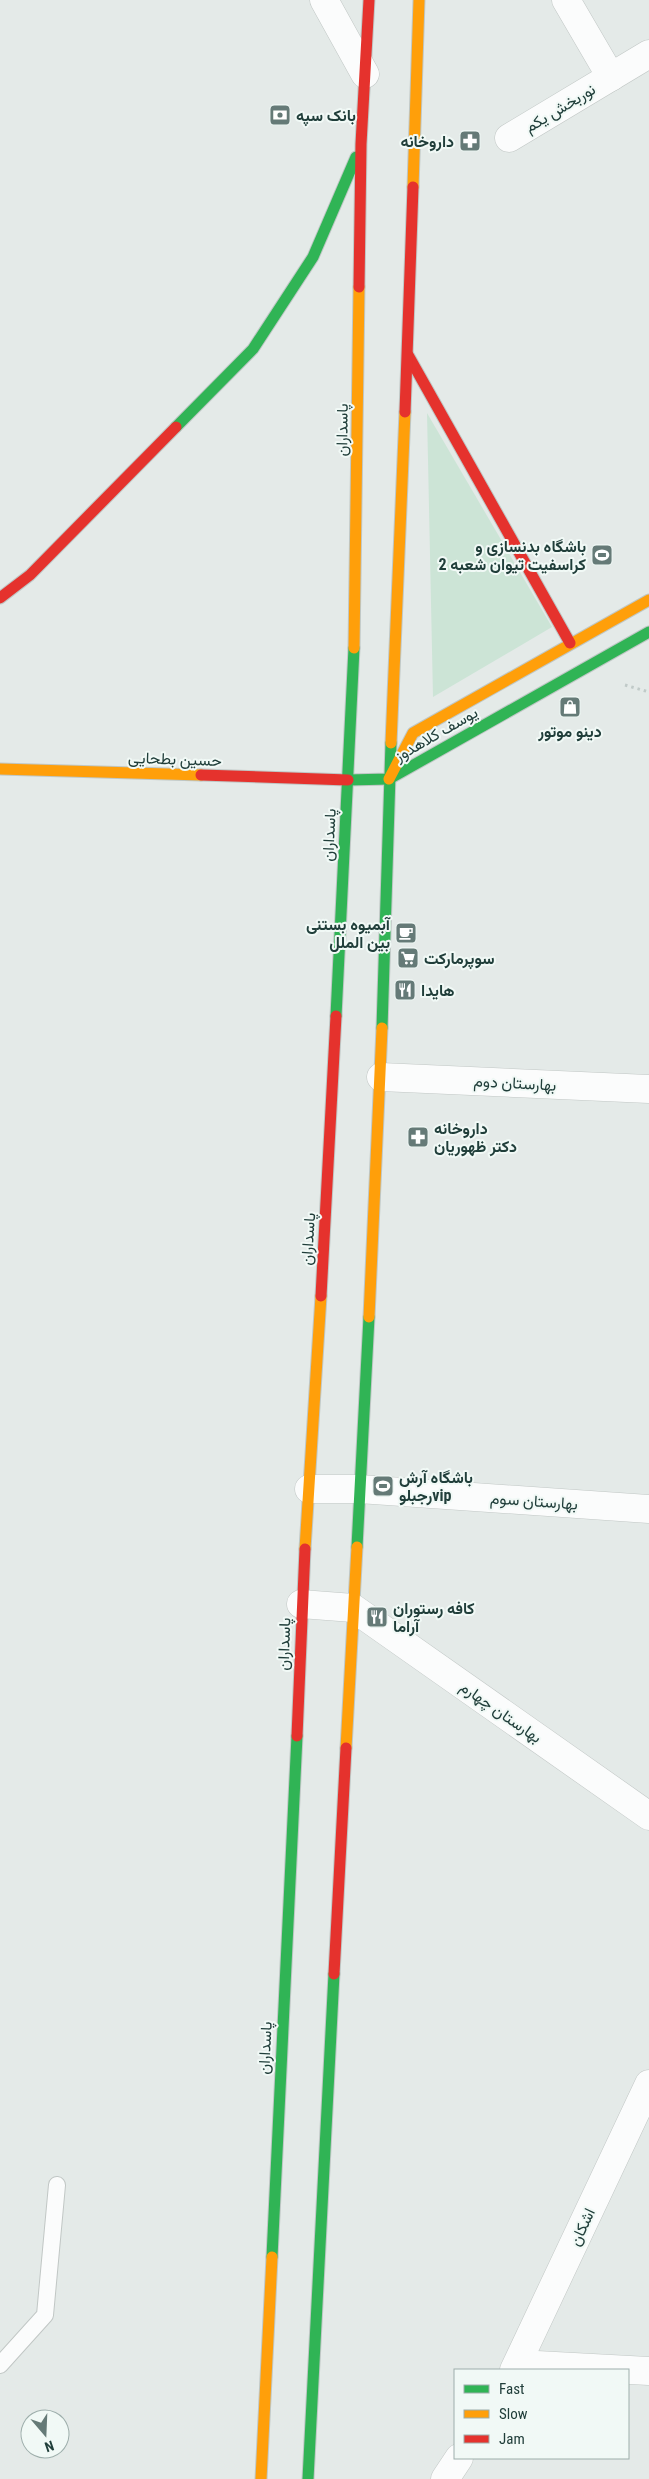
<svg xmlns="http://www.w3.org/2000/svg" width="649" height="2479" font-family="'Roboto Condensed',Vazirmatn,sans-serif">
  <rect width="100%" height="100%" fill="#e4eae8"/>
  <!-- green -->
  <polygon fill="#cce4d6" points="427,413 552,627 433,697"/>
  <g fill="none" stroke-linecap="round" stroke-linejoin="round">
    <!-- lane casing -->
    <g stroke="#c1c7c5" stroke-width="18">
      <polyline id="lane" points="0,2365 45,2315 57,2185"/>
    </g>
    <!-- street casing -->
    <g stroke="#c1c7c5" stroke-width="29">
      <g id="street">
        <polyline points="324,0 365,74"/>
        <polyline points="566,0 611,77"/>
        <polyline points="509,138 649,54"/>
        <polyline points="381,1077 649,1089"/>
        <polyline points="309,1489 359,1489 649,1509"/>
        <polyline points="301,1604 353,1608 649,1816"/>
        <polyline points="518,2364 649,2371"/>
        <polyline points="514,2370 649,2084"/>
        <polyline points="445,2479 459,2458"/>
      </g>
    </g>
    <!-- fast casing -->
    <g stroke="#bfc7c5" stroke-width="13">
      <g id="fast">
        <polyline points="176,427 253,349 313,257 356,157"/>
        <polyline points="348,780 389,779 649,632"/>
        <polyline points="336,1016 354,648"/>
        <polyline points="382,1028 391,743"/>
        <polyline points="357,1547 369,1317"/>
        <polyline points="272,2257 297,1736"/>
        <polyline points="308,2479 334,1974"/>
      </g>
    </g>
    <!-- slow casing -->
    <g stroke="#bfc7c5" stroke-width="13">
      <g id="slow">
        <polyline points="413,187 419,0"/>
        <polyline points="354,648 359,287"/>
        <polyline points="391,743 405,412"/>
        <polyline points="0,769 201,775"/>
        <polyline points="389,779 413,733 649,600"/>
        <polyline points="369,1317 382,1028"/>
        <polyline points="305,1549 321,1296"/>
        <polyline points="346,1748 357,1547"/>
        <polyline points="261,2479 272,2257"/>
      </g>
    </g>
    <!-- jam casing -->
    <g stroke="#bfc7c5" stroke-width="13">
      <g id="jam">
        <polyline points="359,287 361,144 369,0"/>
        <polyline points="408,355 570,643"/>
        <polyline points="405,412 413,187"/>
        <polyline points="0,598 30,575 176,427"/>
        <polyline points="201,775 348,780"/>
        <polyline points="321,1296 336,1016"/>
        <polyline points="297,1736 305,1549"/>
        <polyline points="334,1974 346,1748"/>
      </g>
    </g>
    <!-- path -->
    <polyline stroke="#c0cac8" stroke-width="3" stroke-dasharray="2.5 4" stroke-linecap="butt" points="625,685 649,692"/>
    <!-- lane -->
    <use href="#lane" stroke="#fbfcfc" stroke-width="16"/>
    <!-- street -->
    <use href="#street" stroke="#fbfcfc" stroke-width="28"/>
    <!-- fast -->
    <use href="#fast" stroke="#30b455" stroke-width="11"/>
    <!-- slow -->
    <use href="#slow" stroke="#ff9f0a" stroke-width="11"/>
    <!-- jam -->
    <use href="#jam" stroke="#e5322d" stroke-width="11"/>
  </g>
  <!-- icons -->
  <defs>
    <g id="bank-square" transform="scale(1.125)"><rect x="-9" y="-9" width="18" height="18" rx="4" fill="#657a77" stroke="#f1f9f6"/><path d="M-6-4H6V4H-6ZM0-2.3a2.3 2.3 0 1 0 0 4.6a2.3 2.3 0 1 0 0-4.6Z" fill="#fff"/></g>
    <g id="pharmacy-square" transform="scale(1.125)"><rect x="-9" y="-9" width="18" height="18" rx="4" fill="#657a77" stroke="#f1f9f6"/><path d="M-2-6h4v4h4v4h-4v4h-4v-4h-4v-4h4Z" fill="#fff"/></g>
    <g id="stadium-square" transform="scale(1.125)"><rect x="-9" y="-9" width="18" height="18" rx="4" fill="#657a77" stroke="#f1f9f6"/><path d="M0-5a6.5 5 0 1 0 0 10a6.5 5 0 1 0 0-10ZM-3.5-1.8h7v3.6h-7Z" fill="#fff"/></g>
    <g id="shop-square" transform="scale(1.125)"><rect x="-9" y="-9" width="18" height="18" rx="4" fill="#657a77" stroke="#f1f9f6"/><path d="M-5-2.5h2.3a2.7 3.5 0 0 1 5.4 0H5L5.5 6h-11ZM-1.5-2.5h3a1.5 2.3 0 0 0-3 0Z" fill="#fff"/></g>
    <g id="cafe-square" transform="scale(1.125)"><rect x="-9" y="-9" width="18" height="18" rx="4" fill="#657a77" stroke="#f1f9f6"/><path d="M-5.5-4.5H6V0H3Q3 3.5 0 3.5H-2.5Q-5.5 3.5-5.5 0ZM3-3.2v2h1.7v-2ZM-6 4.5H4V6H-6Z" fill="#fff"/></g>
    <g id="supermarket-square" transform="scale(1.125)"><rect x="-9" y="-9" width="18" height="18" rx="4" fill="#657a77" stroke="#f1f9f6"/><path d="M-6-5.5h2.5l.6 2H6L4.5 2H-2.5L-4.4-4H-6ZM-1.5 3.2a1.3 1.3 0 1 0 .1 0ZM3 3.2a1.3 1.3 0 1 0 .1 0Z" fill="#fff"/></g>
    <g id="restaurant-square" transform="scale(1.125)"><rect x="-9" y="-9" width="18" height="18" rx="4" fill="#657a77" stroke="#f1f9f6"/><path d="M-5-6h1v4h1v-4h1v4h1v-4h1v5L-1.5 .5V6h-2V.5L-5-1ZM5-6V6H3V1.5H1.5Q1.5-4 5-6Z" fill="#fff"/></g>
  </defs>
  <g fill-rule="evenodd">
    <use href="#bank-square" x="280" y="115"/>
    <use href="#pharmacy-square" x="470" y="141"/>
    <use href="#stadium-square" x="602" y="555"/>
    <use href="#shop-square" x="570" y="707"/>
    <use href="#cafe-square" x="406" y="933"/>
    <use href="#supermarket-square" x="408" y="958"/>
    <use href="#restaurant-square" x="405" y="990"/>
    <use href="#pharmacy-square" x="418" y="1137"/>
    <use href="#stadium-square" x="383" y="1486"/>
    <use href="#restaurant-square" x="377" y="1617"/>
  </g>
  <g text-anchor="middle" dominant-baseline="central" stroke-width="4" stroke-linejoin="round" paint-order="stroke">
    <!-- street labels -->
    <g font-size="16" fill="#203e3a" stroke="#f1f9f6">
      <text transform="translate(560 108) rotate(-31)">نوربخش یکم</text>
      <text transform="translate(342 430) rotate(-89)">پاسداران</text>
      <text transform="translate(436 734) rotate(-30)">یوسف کلاهدوز</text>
      <text transform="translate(175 759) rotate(2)">حسین بطحایی</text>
      <text transform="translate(329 835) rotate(-87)">پاسداران</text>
      <text transform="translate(515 1083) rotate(3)">بهارستان دوم</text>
      <text transform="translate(308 1239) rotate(-86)">پاسداران</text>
      <text transform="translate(534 1501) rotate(4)">بهارستان سوم</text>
      <text transform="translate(284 1644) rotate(-88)">پاسداران</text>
      <text transform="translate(501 1712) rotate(35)">بهارستان چهارم</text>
      <text transform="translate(265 2048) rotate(-87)">پاسداران</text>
      <text transform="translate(582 2227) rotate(-65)">اشکان</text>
    </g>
    <!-- poi labels -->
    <g font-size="16" font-weight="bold" fill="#203e3a" stroke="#f1f9f6" text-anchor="start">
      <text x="296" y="115">بانک سپه</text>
      <text x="454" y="141" text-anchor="end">داروخانه</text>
      <text x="586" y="546" text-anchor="end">باشگاه بدنسازی و<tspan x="586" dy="18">کراسفیت تیوان شعبه 2</tspan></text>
      <text x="570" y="731" text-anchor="middle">دینو موتور</text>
      <text x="390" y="924" text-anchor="end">آبمیوه بستنی<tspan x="390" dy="18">بین الملل</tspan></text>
      <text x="424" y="958">سوپرمارکت</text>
      <text x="421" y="990">هایدا</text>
      <text x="434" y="1128">داروخانه<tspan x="434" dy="18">دکتر ظهوریان</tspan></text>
      <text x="399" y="1477">باشگاه آرش<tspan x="399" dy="18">رجبلوvip</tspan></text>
      <text x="393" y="1608">کافه رستوران<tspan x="393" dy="18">آراما</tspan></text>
    </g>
  </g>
  <!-- legend -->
  <rect x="454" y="2369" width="175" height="90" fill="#f1f9f6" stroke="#9daeab"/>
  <rect x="464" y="2385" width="25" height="8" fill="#30b455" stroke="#9daeab"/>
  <text x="499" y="2394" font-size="15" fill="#203e3a">Fast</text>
  <rect x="464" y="2410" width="25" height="8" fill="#ff9f0a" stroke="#9daeab"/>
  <text x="499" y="2419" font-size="15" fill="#203e3a">Slow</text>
  <rect x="464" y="2435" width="25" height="8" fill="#e5322d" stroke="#9daeab"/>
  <text x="499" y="2444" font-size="15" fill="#203e3a">Jam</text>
  <!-- north arrow -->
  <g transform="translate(45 2434) rotate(161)"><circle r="24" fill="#f1f9f6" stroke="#9daeab"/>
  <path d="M0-4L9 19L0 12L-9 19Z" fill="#657a77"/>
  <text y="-8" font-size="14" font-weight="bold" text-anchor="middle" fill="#203e3a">N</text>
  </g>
</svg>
